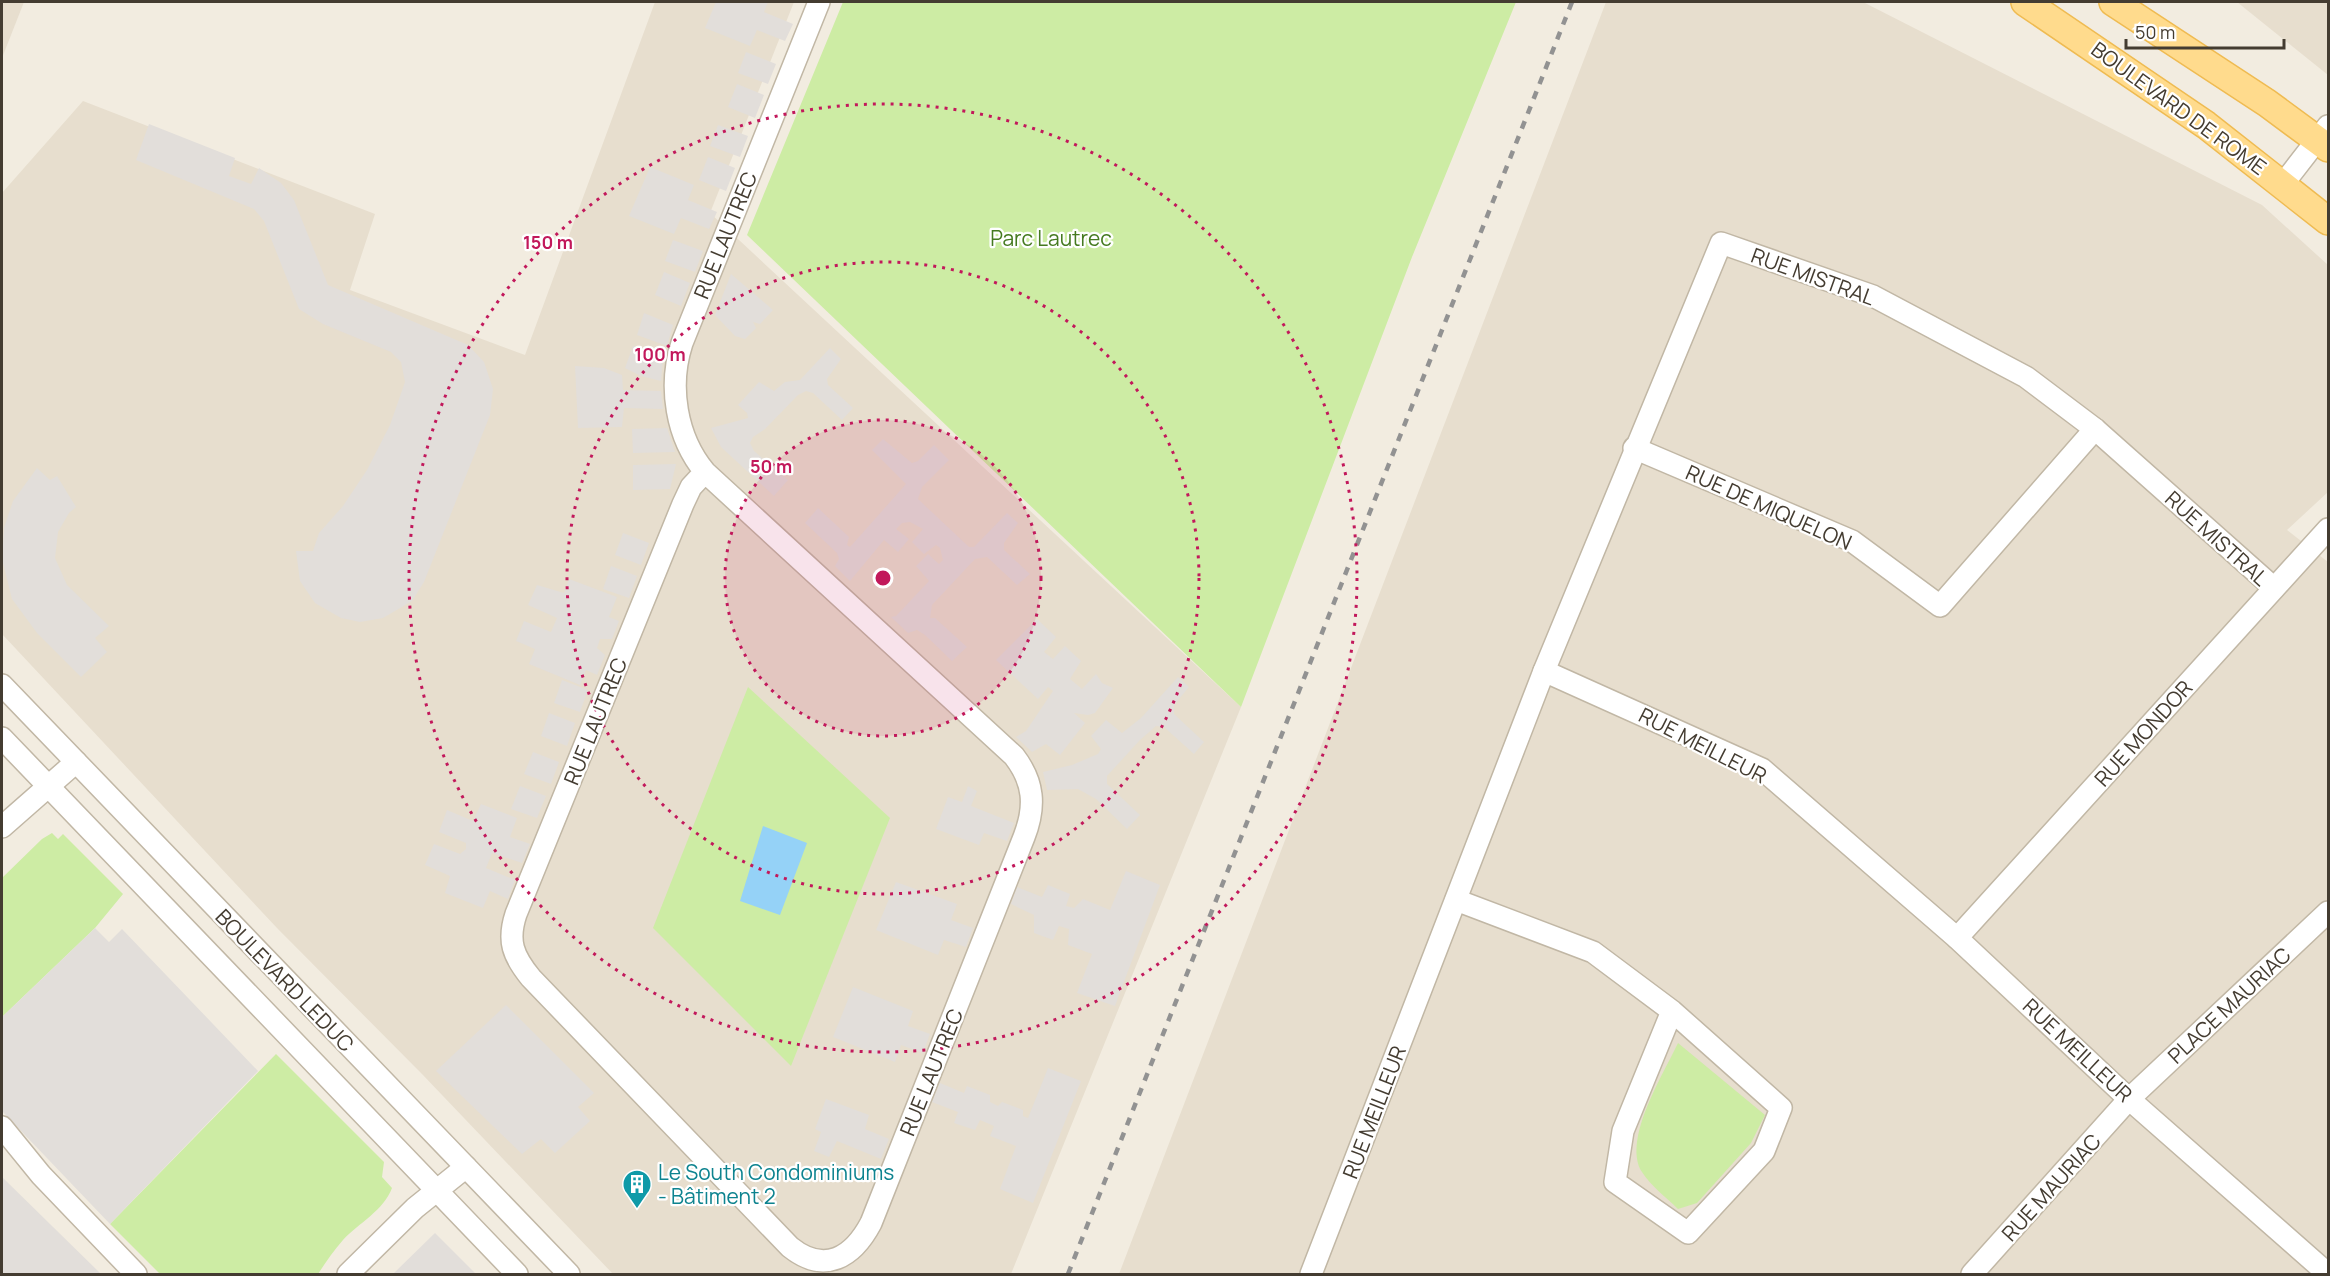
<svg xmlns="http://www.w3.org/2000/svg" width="2330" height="1276" font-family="Manrope,sans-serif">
  <rect width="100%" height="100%" fill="#f2ece0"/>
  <!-- residential -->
  <g fill="#e7dece">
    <polygon points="2,2 24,2 2,58"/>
    <polygon points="655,2 794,2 710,213 1241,707 1011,1274 613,1274 422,1074 277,928 2,634 2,193 83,101 375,214 350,290 525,355"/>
    <polygon points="1606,2 1863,2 2262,205 2328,265 2328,492 2287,530 2328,562 2328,1274 1119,1274"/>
    <polygon points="2237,2 2328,2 2328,75"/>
  </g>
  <!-- green -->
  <g fill="#cdeca4">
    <polygon points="843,2 1516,2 1412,257 1241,707 747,235"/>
    <polygon points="748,687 890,818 791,1066 653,928"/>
    <polygon points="52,833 58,839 63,834 123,894 95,928 2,1017 2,878 42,839"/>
    <path d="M1678,1043L1765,1115L1751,1143L1697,1203L1678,1209C1667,1198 1651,1186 1642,1172C1622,1140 1663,1075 1678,1043Z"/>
    <path d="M276,1054L384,1162L382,1177L392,1188C384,1210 359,1223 343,1240C334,1250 326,1262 318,1274H160L110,1224Z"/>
  </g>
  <!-- parking -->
  <g fill="#e2deda">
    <polygon points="716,2 768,2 764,12 793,24 785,41 757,30 750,46 705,28"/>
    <polygon points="746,52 776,64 768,84 738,73"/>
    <polygon points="737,84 764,95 755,118 728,107"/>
    <polygon points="149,124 235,158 229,176 251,184 259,168 281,183 294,200 328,285 468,345 484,362 493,389 490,415 424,582 412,601 383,618 360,622 341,618 315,603 300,581 296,551 313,551 319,533 343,506 367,470 390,425 405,382 401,362 391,352 323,324 299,309 264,221 254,209 136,160"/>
    <polygon points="718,125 748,136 740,157 710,146"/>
    <polygon points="708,157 735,168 726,191 699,180"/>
    <polygon points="650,167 694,185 688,200 717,212 709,229 681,218 674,234 629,216"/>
    <polygon points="673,240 703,251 695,272 665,261"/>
    <polygon points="664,272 690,283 681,306 655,295"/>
    <polygon points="731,274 773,310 760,324 753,322 756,328 745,339 735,336 715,315"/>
    <polygon points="644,313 673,325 667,346 637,335"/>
    <polygon points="633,346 663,358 661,381 641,376 625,368"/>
    <polygon points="830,348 841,359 827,379 828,385 853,408 842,420 813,393 806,391 798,395 765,429 753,437 750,443 754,451 788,480 774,496 721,447 711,428 748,418 747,413 738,405 759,382 774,391 785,382 800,380"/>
    <polygon points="575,366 604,368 622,375 623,390 661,391 663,409 624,408 622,427 578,428"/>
    <polygon points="667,428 675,452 633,453 632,429"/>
    <polygon points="883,439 912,463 918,461 934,445 949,460 922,487 918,499 969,547 974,547 1007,513 1018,523 1004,543 1004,550 1030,574 1017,585 987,557 975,559 932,605 930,618 935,618 967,647 952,661 925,635 917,630 908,633 891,617 896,616 929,581 916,566 928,554 939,564 943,560 940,548 936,545 924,554 912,542 923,529 910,522 902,523 896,529 909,539 898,552 884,540 850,581 835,566 839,559 837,553 805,523 818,508 849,537 847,545 850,547 906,484 872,450"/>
    <polygon points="676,464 670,489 633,490 633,465"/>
    <polygon points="37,468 50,480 57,476 76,507 69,513 58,532 55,558 67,585 109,626 95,638 107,652 81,677 37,633 12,599 2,559 4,528 13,501"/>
    <polygon points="623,533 649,543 641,565 615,555"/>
    <polygon points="611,566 637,576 629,598 603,589"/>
    <polygon points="569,579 617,597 609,617 619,621 612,639 600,639 597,648 605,655 597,675 586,670 580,685 529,664 535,649 516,641 524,621 551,632 557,618 528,605 537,585 564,593"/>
    <polygon points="1037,619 1056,637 1044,652 1053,659 1065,646 1081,661 1070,679 1082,689 1096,674 1102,683 1113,688 1095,713 1088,715 1074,713 1085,723 1060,755 1046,744 1032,752 1016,737 1026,731 1053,691 1048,687 1038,699 996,660"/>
    <polygon points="1178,677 1189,687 1174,705 1174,714 1204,742 1194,754 1164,727 1156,726 1140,740 1107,776 1107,784 1140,815 1127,829 1096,799 1078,789 1047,790 1043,772 1072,765 1098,754 1101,749 1091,736 1106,720 1122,733 1141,718"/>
    <polygon points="562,680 588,690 580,712 554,703"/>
    <polygon points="549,713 575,723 567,746 541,736"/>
    <polygon points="533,752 559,762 551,784 524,774"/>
    <polygon points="520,786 546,796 537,818 511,809"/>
    <polygon points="968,786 977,791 971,806 1014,823 1007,841 984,833 979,845 936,829 948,797 962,802"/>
    <polygon points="481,804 517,818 510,837 530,844 522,863 492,853 486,868 515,880 508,899 490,891 483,908 445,893 450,876 425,865 434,844 460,854 466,849 466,843 439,832 447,810 473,821"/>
    <polygon points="1126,871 1160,885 1115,1006 1077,993 1092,954 1068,945 1069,929 1059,926 1053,940 1034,933 1034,915 1011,904 1017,887 1042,897 1048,885 1070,894 1066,906 1074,908 1083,899 1110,910"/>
    <polygon points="896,882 957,904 951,920 973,928 966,947 944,940 938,955 876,930"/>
    <polygon points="95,928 109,942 122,929 258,1071 110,1224 2,1111 2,1017"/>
    <polygon points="853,987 913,1011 908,1026 930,1034 923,1053 901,1045 895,1062 833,1037"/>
    <polygon points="506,1005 594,1093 578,1107 590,1121 555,1153 541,1139 522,1154 436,1071"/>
    <polygon points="1048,1068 1081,1081 1033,1203 1000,1189 1016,1146 990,1136 994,1126 980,1120 975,1130 954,1123 958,1112 932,1102 940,1083 964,1093 967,1086 990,1095 990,1102 998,1106 1002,1102 1023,1110 1023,1116 1028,1118"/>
    <polygon points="826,1099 869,1115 865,1129 889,1139 881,1159 837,1141 829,1157 814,1151 821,1132 815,1129"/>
    <polygon points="2,1177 101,1274 2,1274"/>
    <polygon points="435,1233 476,1274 393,1274"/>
  </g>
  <!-- water -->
  <polygon fill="#95d2f7" points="763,826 807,843 780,915 740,901"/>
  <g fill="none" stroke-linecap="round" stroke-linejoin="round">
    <!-- minor casing -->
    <g stroke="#c1b7a5" stroke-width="24">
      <g id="minor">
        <polyline points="2283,184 2328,126"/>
        <polyline points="1634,448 1852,541 1940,606 2095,429"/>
        <path d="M705,472L691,487L683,504L516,914C507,941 513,956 531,978L790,1247C825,1275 853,1257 871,1223L1024,837C1036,806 1034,782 1014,756L705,472C676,437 668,386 682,343L819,2"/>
        <polyline points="1544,671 1721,243 1873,296 2026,377 2095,429 2274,588"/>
        <polyline points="2,685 569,1274"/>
        <polyline points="2,738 517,1274"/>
        <polyline points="2,827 76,762"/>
        <polyline points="1456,900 1593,952 1672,1011 1781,1108 1764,1151 1688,1233 1615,1182 1623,1131 1672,1011"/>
        <polyline points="1957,938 2328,529"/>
        <polyline points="2,1127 41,1175 136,1274"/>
        <polyline points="348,1274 415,1208 466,1167"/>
        <polyline points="1311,1274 1544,671 1762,769 1957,938 2129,1099 2328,1274"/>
        <polyline points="1972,1274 2129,1099 2328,912"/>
      </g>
    </g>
    <!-- major casing -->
    <g stroke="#efbb52" stroke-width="30">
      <g id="major">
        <polyline points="2025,2 2206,125 2328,221"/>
        <polyline points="2113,2 2267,103 2328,148"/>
      </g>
    </g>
    <!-- minor -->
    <use href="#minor" stroke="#fff" stroke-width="21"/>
    <!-- major -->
    <use href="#major" stroke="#ffdb8d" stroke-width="27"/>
    <!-- rail -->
    <polyline stroke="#929292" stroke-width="4.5" stroke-dasharray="8 8" stroke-linecap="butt" points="1068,1274 1572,2"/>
  </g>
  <!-- distance rings -->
  <circle cx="883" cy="578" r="158" fill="#c2185b" fill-opacity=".12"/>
  <g fill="none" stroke="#c2185b" stroke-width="3" stroke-dasharray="3 6">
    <circle cx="883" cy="578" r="158"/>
    <circle cx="883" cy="578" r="316"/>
    <circle cx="883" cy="578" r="474"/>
  </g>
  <!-- icons -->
  <defs>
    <g id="building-pin" transform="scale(1.5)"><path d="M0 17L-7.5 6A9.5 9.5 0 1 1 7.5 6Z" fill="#0f9aa8" stroke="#fff"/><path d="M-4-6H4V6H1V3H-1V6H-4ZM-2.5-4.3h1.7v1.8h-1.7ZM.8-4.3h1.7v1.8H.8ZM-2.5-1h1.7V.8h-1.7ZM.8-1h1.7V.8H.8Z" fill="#fff"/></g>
  </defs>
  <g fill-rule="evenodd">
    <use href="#building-pin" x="637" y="1184"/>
  </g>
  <g text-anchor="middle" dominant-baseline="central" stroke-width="4.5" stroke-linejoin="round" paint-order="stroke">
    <!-- street labels -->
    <g font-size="21" fill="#443c31" stroke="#fff">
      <text transform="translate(2179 108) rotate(36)">BOULEVARD DE ROME</text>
      <text transform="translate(725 235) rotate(-68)">RUE LAUTREC</text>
      <text transform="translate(1813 276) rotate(20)">RUE MISTRAL</text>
      <text transform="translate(1769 507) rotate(24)">RUE DE MIQUELON</text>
      <text transform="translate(2217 538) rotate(42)">RUE MISTRAL</text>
      <text transform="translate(595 721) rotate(-68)">RUE LAUTREC</text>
      <text transform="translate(2143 733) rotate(-48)">RUE MONDOR</text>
      <text transform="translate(1703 745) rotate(27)">RUE MEILLEUR</text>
      <text transform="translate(285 980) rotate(46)">BOULEVARD LEDUC</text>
      <text transform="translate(2229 1005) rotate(-43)">PLACE MAURIAC</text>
      <text transform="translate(2078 1050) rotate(43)">RUE MEILLEUR</text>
      <text transform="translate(931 1072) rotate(-68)">RUE LAUTREC</text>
      <text transform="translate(1374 1112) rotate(-69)">RUE MEILLEUR</text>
      <text transform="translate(2051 1187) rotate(-48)">RUE MAURIAC</text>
    </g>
    <!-- park labels -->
    <g font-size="21" fill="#457a20" stroke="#fff">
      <text x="1051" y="238">Parc Lautrec</text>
    </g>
    <!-- culture labels -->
    <g font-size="21" fill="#0d838f" stroke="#fff" text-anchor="start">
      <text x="658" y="1172">Le South Condominiums<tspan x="658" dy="24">- Bâtiment 2</tspan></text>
    </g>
  </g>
  <circle cx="883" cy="578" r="9" fill="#c2185b" stroke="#fff" stroke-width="3"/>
  <g font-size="18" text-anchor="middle" font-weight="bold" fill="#c2185b" stroke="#fff" stroke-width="4.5" stroke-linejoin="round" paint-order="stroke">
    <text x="548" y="249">150 m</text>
    <text x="660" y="361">100 m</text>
    <text x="771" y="473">50 m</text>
  </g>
  <!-- border -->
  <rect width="2330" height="1276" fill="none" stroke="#443c31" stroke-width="6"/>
  <!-- scale -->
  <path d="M2126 39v9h158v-9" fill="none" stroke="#443c31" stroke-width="3"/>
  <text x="2135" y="39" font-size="18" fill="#443c31" stroke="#ffffff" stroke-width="4.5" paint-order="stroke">50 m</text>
</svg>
